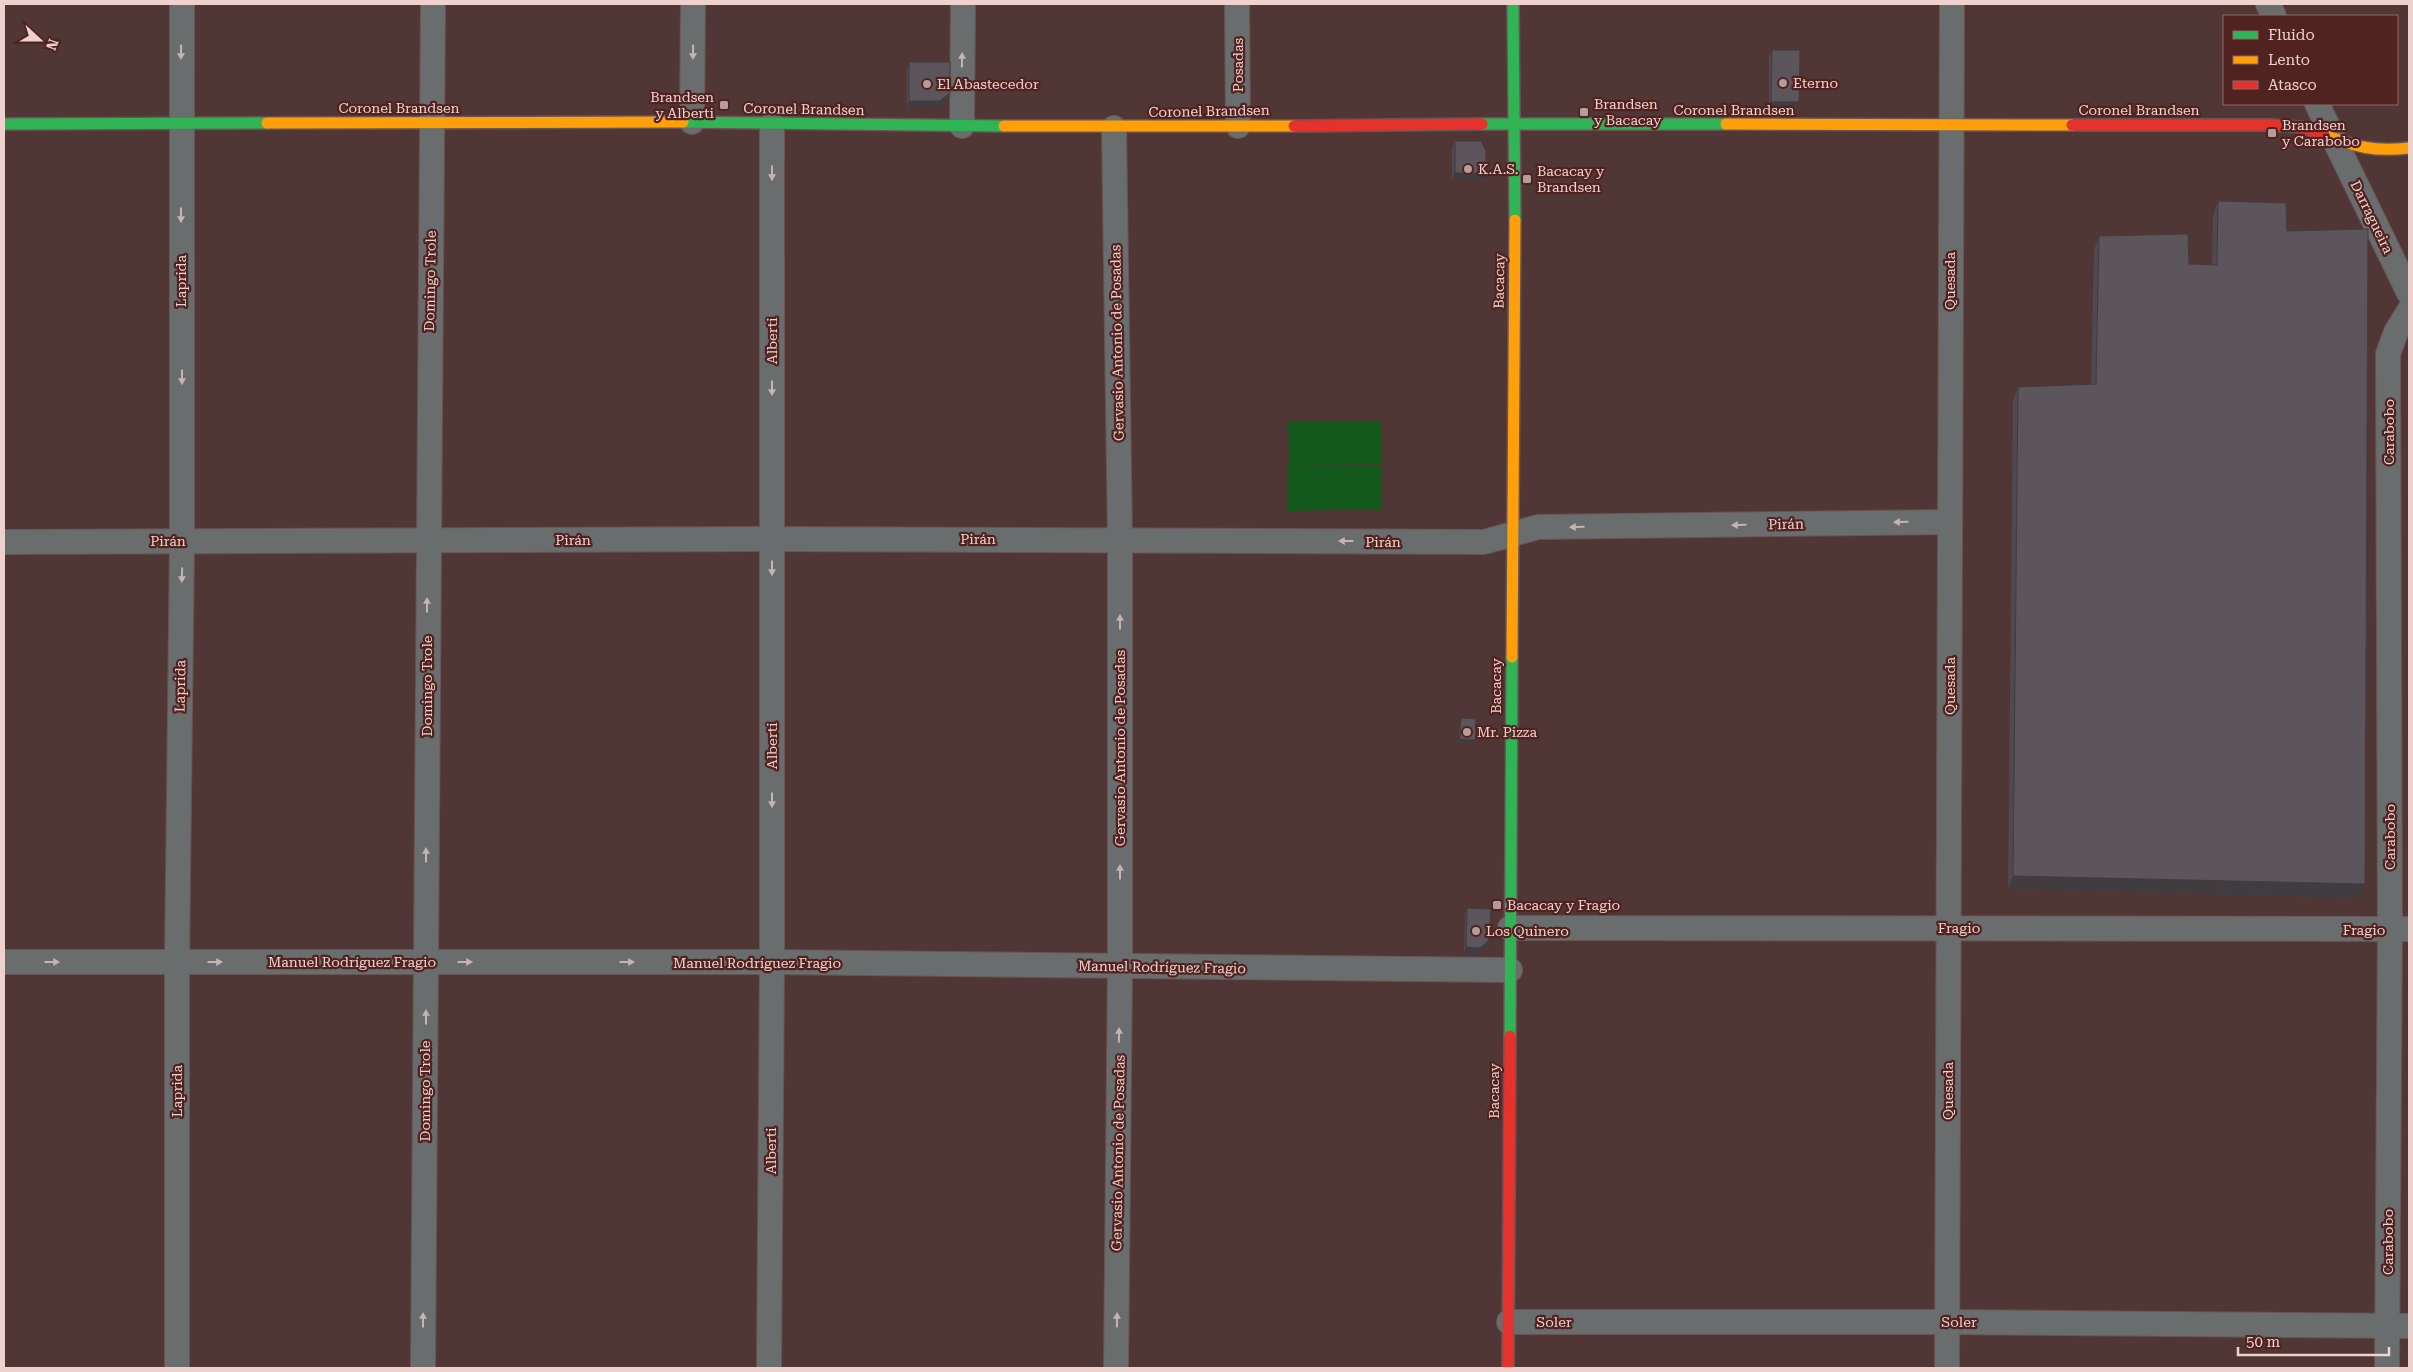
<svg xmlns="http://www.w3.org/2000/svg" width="2413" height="1372" font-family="'Roboto Serif',serif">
  <rect width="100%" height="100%" fill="#503735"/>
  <!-- green -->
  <g fill="#13591b">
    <polygon points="1288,421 1381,421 1382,464 1289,465"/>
    <polygon points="1287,466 1381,466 1381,509 1288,511"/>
  </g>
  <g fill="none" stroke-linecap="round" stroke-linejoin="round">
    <!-- street casing -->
    <g stroke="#6a5453" stroke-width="26">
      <g id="street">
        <polyline points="1237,4 1238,126"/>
        <polyline points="2268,4 2274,16"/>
        <polyline points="2317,104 2409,293"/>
        <polyline points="692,122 693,4"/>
        <polyline points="962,126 963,4"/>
        <polyline points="1114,128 1120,539 1120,967 1116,1368"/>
        <polyline points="4,542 772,539 1484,542 1538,527 1950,522"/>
        <polyline points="1510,928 2409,929"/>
        <polyline points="4,962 772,962 1510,970"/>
        <polyline points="1509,1322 1947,1322 2409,1326"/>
        <polyline points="177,1368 177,961 182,541 182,4"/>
        <polyline points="423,1368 433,4"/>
        <polyline points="769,1368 772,962 772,124"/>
        <polyline points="1947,1368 1952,4"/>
        <polyline points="2387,1368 2390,930 2388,354 2396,332 2409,311"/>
      </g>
    </g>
    <!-- fast casing -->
    <g stroke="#6a5453" stroke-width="14">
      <g id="fast">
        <polyline points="1513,4 1515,220"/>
        <polyline points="683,122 1004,126"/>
        <polyline points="4,124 267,123"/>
        <polyline points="1482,124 1726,124"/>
        <polyline points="1510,1036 1512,657"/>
      </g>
    </g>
    <!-- slow casing -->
    <g stroke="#6a5453" stroke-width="14">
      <g id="slow">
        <polyline points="267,123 683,122"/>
        <polyline points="1726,124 2072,125"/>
        <polyline points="1004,126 1294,126"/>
        <path d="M2324,135C2358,147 2373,152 2409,148"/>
        <polyline points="1512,657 1515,220"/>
      </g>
    </g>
    <!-- jam casing -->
    <g stroke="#6a5453" stroke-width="14">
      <g id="jam">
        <polyline points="2072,125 2270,125 2301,127 2324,135"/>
        <polyline points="1294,126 1482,124"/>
        <polyline points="1508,1368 1510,1036"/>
      </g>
    </g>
    <!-- street -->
    <use href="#street" stroke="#696d6d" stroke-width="24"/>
    <!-- fast -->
    <use href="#fast" stroke="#30b455" stroke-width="11"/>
    <!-- slow -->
    <use href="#slow" stroke="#ff9f0a" stroke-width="11"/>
    <!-- jam -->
    <use href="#jam" stroke="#e5322d" stroke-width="11"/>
  </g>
  <!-- wall -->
  <g fill="#50494f">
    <polygon points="1772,50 1797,109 1769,108 1769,57"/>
    <polygon points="909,62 947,99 938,108 907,108 907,69"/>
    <polygon points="1455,141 1486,173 1484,180 1452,180 1452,148"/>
    <polygon points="2218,201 2287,231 2360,898 2008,889 2013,400 2018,387 2091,384 2094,250 2099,236 2189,264 2212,265 2213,215"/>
    <polygon points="1461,718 1474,743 1459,743 1460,721"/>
    <polygon points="1467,908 1489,940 1487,947 1478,955 1464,954 1465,915"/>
  </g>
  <!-- shaded-wall -->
  <g fill="#413c40">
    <polygon points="950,93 947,99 938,108 907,108 909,101"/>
    <polygon points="1771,102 1799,102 1797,109 1769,108"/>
    <polygon points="1455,173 1486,173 1484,180 1452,180"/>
    <polygon points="1460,739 1475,740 1474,743 1459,743"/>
    <polygon points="2013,876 2365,884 2360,898 2008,889"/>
    <polygon points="1489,940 1487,947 1478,955 1464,954 1466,947"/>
  </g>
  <!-- building -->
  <g fill="#5d555c" stroke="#413c40">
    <polygon points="1772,50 1800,50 1799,102 1771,102"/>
    <polygon points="909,62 950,62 950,93 940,101 909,101"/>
    <polygon points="1455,141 1481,141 1486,151 1486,173 1455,173"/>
    <polygon points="2218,201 2286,203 2287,231 2368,229 2365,884 2013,876 2018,387 2096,384 2099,236 2188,234 2189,264 2217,265"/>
    <polygon points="1461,718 1476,719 1475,740 1460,739"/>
    <polygon points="1467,908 1491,909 1489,940 1480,948 1466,947"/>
  </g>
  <!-- one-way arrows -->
  <defs><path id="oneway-solid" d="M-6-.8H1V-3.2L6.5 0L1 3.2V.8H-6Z" transform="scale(1.25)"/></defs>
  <g fill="#c7b3b1">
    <use href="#oneway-solid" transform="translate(181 52) rotate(91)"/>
    <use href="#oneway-solid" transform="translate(693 52) rotate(91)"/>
    <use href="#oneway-solid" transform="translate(962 60) rotate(-89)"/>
    <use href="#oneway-solid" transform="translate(772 173) rotate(90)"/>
    <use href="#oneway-solid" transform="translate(181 215) rotate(90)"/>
    <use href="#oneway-solid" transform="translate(182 377) rotate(90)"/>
    <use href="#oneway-solid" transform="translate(772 388) rotate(90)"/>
    <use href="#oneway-solid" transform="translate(1901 522) rotate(179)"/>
    <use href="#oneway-solid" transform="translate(1739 525) rotate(179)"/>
    <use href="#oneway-solid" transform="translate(1577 527) rotate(179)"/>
    <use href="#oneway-solid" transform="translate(1346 541) rotate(-180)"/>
    <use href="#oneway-solid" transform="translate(772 568) rotate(90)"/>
    <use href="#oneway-solid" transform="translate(182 575) rotate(91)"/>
    <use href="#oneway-solid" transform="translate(427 605) rotate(-90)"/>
    <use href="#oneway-solid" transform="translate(1120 622) rotate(-90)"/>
    <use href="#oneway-solid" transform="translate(772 800) rotate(90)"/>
    <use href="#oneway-solid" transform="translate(426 855) rotate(-90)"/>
    <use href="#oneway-solid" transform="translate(1120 872) rotate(-90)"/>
    <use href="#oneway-solid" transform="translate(52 962)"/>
    <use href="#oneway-solid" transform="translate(215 962)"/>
    <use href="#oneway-solid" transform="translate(465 962)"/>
    <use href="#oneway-solid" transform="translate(627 962)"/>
    <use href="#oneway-solid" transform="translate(426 1017) rotate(-90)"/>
    <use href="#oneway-solid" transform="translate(1119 1035) rotate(-89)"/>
    <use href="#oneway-solid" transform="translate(423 1320) rotate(-90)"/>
    <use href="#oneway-solid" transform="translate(1117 1320) rotate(-89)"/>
  </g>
  <!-- markers -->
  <g fill="#b79b98" stroke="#502220" stroke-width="2">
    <circle cx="1783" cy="83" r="5"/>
    <circle cx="927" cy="84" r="5"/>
    <rect x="719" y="100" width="10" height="10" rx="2.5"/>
    <rect x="1579" y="107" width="10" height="10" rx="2.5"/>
    <rect x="2267" y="128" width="10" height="10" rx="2.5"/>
    <circle cx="1468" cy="169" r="5"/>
    <rect x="1522" y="174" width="10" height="10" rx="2.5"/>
    <circle cx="1467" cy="732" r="5"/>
    <rect x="1492" y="900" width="10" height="10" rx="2.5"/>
    <circle cx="1476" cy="931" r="5"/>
  </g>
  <g text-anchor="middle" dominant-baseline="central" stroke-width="4.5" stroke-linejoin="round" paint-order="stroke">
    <!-- street labels -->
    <g font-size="14" fill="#efd1ce" stroke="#502220">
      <text transform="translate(1238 65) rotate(-90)">Posadas</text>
      <text x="399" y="108">Coronel Brandsen</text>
      <text transform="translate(804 109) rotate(1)">Coronel Brandsen</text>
      <text x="1734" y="110">Coronel Brandsen</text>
      <text x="2139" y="110">Coronel Brandsen</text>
      <text transform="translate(1209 111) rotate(-1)">Coronel Brandsen</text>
      <text transform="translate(2372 217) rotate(64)">Darragueira</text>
      <text transform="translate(181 281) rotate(-90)">Laprida</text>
      <text transform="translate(430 281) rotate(-89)">Domingo Trole</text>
      <text transform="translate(1499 281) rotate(-89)">Bacacay</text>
      <text transform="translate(1950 281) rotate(-90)">Quesada</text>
      <text transform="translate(772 341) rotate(-90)">Alberti</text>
      <text transform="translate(1117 343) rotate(-91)">Gervasio Antonio de Posadas</text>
      <text transform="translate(2389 432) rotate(-90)">Carabobo</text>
      <text transform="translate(1786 524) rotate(-1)">Pirán</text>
      <text x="978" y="539">Pirán</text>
      <text x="573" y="540">Pirán</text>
      <text x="168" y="541">Pirán</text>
      <text x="1383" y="542">Pirán</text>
      <text transform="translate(180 686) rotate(-89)">Laprida</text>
      <text transform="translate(427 686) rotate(-90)">Domingo Trole</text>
      <text transform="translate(1496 686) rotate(-90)">Bacacay</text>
      <text transform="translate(1950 686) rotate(-90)">Quesada</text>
      <text transform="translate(772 746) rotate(-90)">Alberti</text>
      <text transform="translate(1120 748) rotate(-90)">Gervasio Antonio de Posadas</text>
      <text transform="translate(2390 837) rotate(-90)">Carabobo</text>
      <text x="1959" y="928">Fragio</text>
      <text x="2364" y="930">Fragio</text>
      <text x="352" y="962">Manuel Rodríguez Fragio</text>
      <text x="757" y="963">Manuel Rodríguez Fragio</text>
      <text transform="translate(1162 967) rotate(1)">Manuel Rodríguez Fragio</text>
      <text transform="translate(177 1091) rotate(-90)">Laprida</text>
      <text transform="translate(425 1091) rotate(-90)">Domingo Trole</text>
      <text transform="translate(1494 1091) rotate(-90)">Bacacay</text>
      <text transform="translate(1948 1091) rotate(-90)">Quesada</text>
      <text transform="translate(771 1151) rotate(-90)">Alberti</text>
      <text transform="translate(1118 1153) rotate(-89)">Gervasio Antonio de Posadas</text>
      <text transform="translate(2388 1242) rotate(-90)">Carabobo</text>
      <text x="1554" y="1322">Soler</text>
      <text x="1959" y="1322">Soler</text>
    </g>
    <!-- poi labels -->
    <g font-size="14" fill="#efd1ce" stroke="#502220" text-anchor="start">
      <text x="1793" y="83">Eterno</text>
      <text x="937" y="84">El Abastecedor</text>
      <text x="714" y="97" text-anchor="end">Brandsen<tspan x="714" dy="16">y Alberti</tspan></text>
      <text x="1594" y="104">Brandsen<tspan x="1594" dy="16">y Bacacay</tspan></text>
      <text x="2282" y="125">Brandsen<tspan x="2282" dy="16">y Carabobo</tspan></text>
      <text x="1478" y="169">K.A.S.</text>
      <text x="1537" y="171">Bacacay y<tspan x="1537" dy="16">Brandsen</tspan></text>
      <text x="1477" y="732">Mr. Pizza</text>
      <text x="1507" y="905">Bacacay y Fragio</text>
      <text x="1486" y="931">Los Quinero</text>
    </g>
  </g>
  <!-- border -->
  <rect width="2413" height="1372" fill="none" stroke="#efd1ce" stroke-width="10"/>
  <!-- legend -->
  <rect x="2223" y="15" width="175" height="90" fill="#502220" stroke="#906866"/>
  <rect x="2233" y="31" width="25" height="8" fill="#30b455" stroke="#906866"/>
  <text x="2268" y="40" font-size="15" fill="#efd1ce">Fluido</text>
  <rect x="2233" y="56" width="25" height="8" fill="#ff9f0a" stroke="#906866"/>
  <text x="2268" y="65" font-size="15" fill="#efd1ce">Lento</text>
  <rect x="2233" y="81" width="25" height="8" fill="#e5322d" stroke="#906866"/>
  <text x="2268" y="90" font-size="15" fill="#efd1ce">Atasco</text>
  <!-- north arrow -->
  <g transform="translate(40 40) rotate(111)" stroke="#502220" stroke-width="4" paint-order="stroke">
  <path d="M0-4L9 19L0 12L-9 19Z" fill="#efd1ce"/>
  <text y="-8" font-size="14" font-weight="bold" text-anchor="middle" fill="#efd1ce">N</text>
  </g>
  <!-- scale -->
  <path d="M2238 1347v8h151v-8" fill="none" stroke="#efd1ce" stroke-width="2.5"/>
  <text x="2246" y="1347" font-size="15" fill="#efd1ce" stroke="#502220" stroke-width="4" paint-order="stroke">50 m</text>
</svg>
